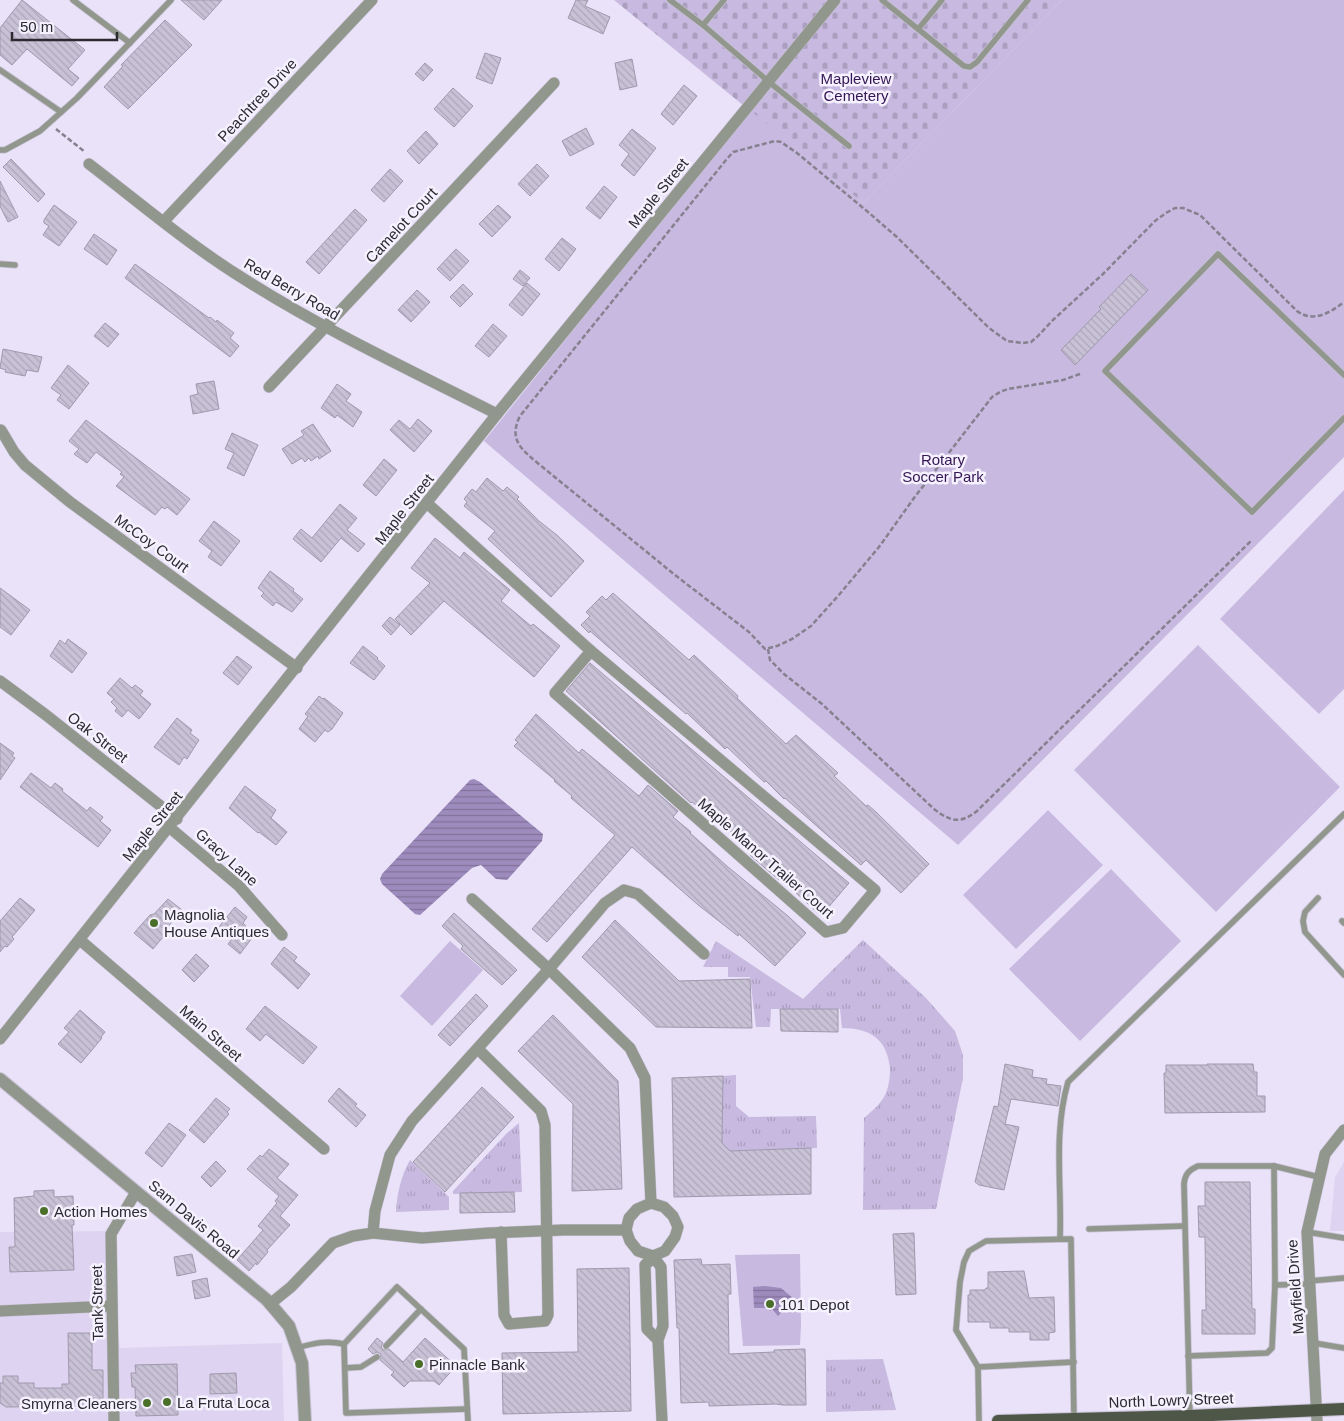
<svg xmlns="http://www.w3.org/2000/svg" width="1344" height="1421" font-family="Arial,sans-serif">
  <defs>
    <pattern id="grass-tufts" width="24" height="20" patternUnits="userSpaceOnUse" patternTransform="scale(1.25)"><rect width="24" height="20" fill="#c7b9df"/><path d="M3 7l-1-3M5 7V3M7 7l1-3M15 17l-1-3M17 17v-4M19 17l1-3" fill="none" stroke="#ab9fc0"/></pattern>
    <pattern id="cemetery-stones" width="16" height="16" patternUnits="userSpaceOnUse" patternTransform="scale(1.25)"><rect width="16" height="16" fill="#c7b9df"/><path d="M2 7V4a2 2 0 0 1 4 0v3zM10 15v-3a2 2 0 0 1 4 0v3z" fill="#ab9fc0"/></pattern>
    <pattern id="water-rules" width="6" height="5" patternUnits="userSpaceOnUse" patternTransform="scale(1.25)"><rect width="6" height="5" fill="#9e8bbd"/><path d="M0 2.5h6" fill="none" stroke="#81729a"/></pattern>
    <pattern id="building-back-hatch" width="6" height="6" patternUnits="userSpaceOnUse" patternTransform="scale(1.25)"><rect width="6" height="6" fill="#c9c2d7"/><path d="M-1 5l2 2M0 0l6 6M5-1l2 2" fill="none" stroke="#ada7b9"/></pattern>
  </defs>
  <rect width="100%" height="100%" fill="#e9e2f8"/>
  <!-- built -->
  <g fill="#ded4f1">
    <polygon points="1344,1162 1344,1231 1330,1231 1335,1177"/>
    <polygon points="107,1231 120,1348 282,1343 284,1421 0,1421 0,1232"/>
  </g>
  <!-- grass -->
  <g fill="url(#grass-tufts)">
    <path d="M863,940L926,998L955,1031L963,1055V1078L936,1209L863,1210L864,1118C872,1111 880,1105 885,1095C889,1087 890,1077 890,1068C887,1039 870,1028 842,1028L840,1009H771L770,1027H756L750,977H728V967H703L716,941L803,999Z"/>
    <polygon points="736,1075 736,1106 749,1117 816,1116 817,1148 730,1151 722,1143 723,1076"/>
    <polygon points="519,1123 522,1192 453,1194 453,1191 507,1133"/>
    <path d="M410,1160L449,1197V1210L396,1212C397,1193 401,1176 410,1160Z"/>
    <polygon points="883,1359 896,1410 826,1412 826,1360"/>
  </g>
  <!-- cemetery -->
  <polygon fill="url(#cemetery-stones)" points="614,0 1062,0 863,203"/>
  <!-- park -->
  <g fill="#c7b9df">
    <polygon points="1062,0 1344,0 1344,457 958,845 484,441 750,110 863,203"/>
    <polygon points="1344,490 1344,689 1319,714 1220,619"/>
    <polygon points="1198,645 1340,787 1216,912 1074,770"/>
    <polygon points="1048,810 1103,865 1016,949 963,895"/>
    <polygon points="1111,869 1181,941 1080,1041 1009,969"/>
    <polygon points="450,941 483,970 432,1026 400,996"/>
    <polygon points="800,1254 801,1325 800,1345 743,1346 735,1255"/>
  </g>
  <!-- water -->
  <g fill="url(#water-rules)">
    <polygon points="474,779 480,782 543,834 542,841 507,880 496,879 481,865 472,868 420,915 415,914 382,884 380,879 382,874 470,780"/>
    <polygon points="765,1286 781,1288 794,1299 778,1316 772,1309 770,1311 768,1308 754,1308 753,1287"/>
  </g>
  <!-- building -->
  <g fill="url(#building-back-hatch)" stroke="#a099ad">
    <polygon points="22,0 85,50 68,69 79,78 72,86 27,49 12,65 0,55 0,28"/>
    <polygon points="181,0 222,0 204,20"/>
    <polygon points="576,0 588,0 585,6 610,17 603,34 568,18"/>
    <polygon points="165,20 192,45 128,109 104,87 123,66 121,65"/>
    <polygon points="485,53 501,58 492,84 476,78"/>
    <polygon points="632,59 637,86 620,90 615,63"/>
    <polygon points="425,63 433,70 423,81 415,74"/>
    <polygon points="684,85 697,96 673,125 661,114"/>
    <polygon points="453,88 473,106 454,127 434,109"/>
    <polygon points="586,128 594,144 570,156 562,141"/>
    <polygon points="632,129 656,148 634,176 621,165 629,154 619,145"/>
    <polygon points="426,131 438,144 419,164 407,151"/>
    <polygon points="11,159 45,194 38,202 3,167"/>
    <polygon points="537,164 549,176 530,196 518,184"/>
    <polygon points="390,169 403,181 384,202 371,190"/>
    <polygon points="0,181 18,217 8,222 0,206"/>
    <polygon points="604,186 617,197 600,219 586,208"/>
    <polygon points="54,205 77,222 59,246 43,235 49,226 44,223 44,220"/>
    <polygon points="498,205 511,217 492,237 479,224"/>
    <polygon points="355,209 367,220 319,274 306,262"/>
    <polygon points="94,234 117,250 107,265 84,249"/>
    <polygon points="562,238 576,249 559,271 545,259"/>
    <polygon points="456,249 469,261 450,281 437,269"/>
    <polygon points="135,264 209,318 210,317 216,322 217,320 234,333 230,338 239,346 230,357 125,278"/>
    <polygon points="520,270 530,278 523,286 513,279"/>
    <polygon points="1131,274 1148,290 1075,365 1061,350 1101,309 1099,307"/>
    <polygon points="527,283 540,294 522,316 509,305"/>
    <polygon points="463,284 473,294 460,307 450,297"/>
    <polygon points="417,290 430,302 411,322 398,310"/>
    <polygon points="105,323 119,334 108,347 94,336"/>
    <polygon points="493,324 507,336 489,357 475,346"/>
    <polygon points="3,349 42,357 38,372 27,370 25,376 5,372 6,370 0,368"/>
    <polygon points="68,365 89,383 69,409 57,400 61,395 51,388"/>
    <polygon points="214,381 219,409 193,414 190,396 198,394 196,384"/>
    <polygon points="337,384 351,394 346,401 362,412 353,427 337,415 335,418 321,408"/>
    <polygon points="418,419 432,431 414,452 390,430 399,420 410,429"/>
    <polygon points="86,420 190,499 177,515 167,507 165,509 162,507 155,515 116,486 124,477 120,474 122,472 96,452 87,463 74,454 79,449 69,441"/>
    <polygon points="313,424 331,451 319,459 318,456 311,461 309,458 305,462 302,458 292,464 282,449 304,435 301,431"/>
    <polygon points="232,433 258,445 244,476 227,468 234,453 225,449"/>
    <polygon points="384,459 397,470 376,496 363,485"/>
    <polygon points="487,478 503,491 507,487 519,497 517,499 539,521 558,536 584,561 551,597 488,539 495,531 464,506 467,502 464,499 472,489 476,492"/>
    <polygon points="340,504 357,518 347,530 365,544 358,552 341,538 321,562 293,539 301,529 312,538"/>
    <polygon points="214,521 240,541 221,566 208,557 212,551 199,541"/>
    <polygon points="435,538 460,558 464,552 510,590 501,601 531,626 533,624 560,646 534,677 444,601 411,635 395,619 430,583 411,568"/>
    <polygon points="270,571 294,589 293,591 303,599 292,612 276,602 273,606 261,596 264,593 258,588"/>
    <polygon points="0,588 30,610 11,635 0,627"/>
    <polygon points="613,593 689,660 694,655 738,696 737,698 786,744 796,735 838,773 834,776 866,806 868,805 876,812 929,864 901,893 866,860 861,865 785,798 784,799 766,781 764,782 727,747 725,749 687,713 686,714 590,631 589,633 581,625 590,616 586,612 602,596 606,600"/>
    <polygon points="390,617 400,625 391,635 382,626"/>
    <polygon points="68,639 87,653 72,673 50,656 60,640 65,644"/>
    <polygon points="363,646 378,658 377,659 385,666 374,680 350,663"/>
    <polygon points="237,656 252,667 238,685 223,673"/>
    <polygon points="590,663 849,883 821,916 780,878 779,880 750,855 753,850 716,819 714,820 692,802 691,803 566,691"/>
    <polygon points="120,678 132,688 135,685 143,691 140,695 151,704 139,719 128,710 122,717 115,711 117,708 111,702 114,699 107,693"/>
    <polygon points="319,696 323,699 324,698 343,713 332,729 328,732 325,730 315,742 299,729 308,716 305,714"/>
    <polygon points="536,714 579,753 582,749 639,796 648,785 678,811 673,817 691,832 690,833 728,867 788,916 806,933 775,966 739,934 738,936 697,904 632,847 547,942 532,929 615,835 571,798 572,796 554,781 555,780 514,746 518,742 515,740"/>
    <polygon points="177,718 192,730 190,733 199,740 187,759 184,757 179,765 154,747"/>
    <polygon points="0,743 14,753 12,756 15,758 0,780"/>
    <polygon points="31,773 51,788 55,783 63,789 62,791 87,811 90,807 103,817 100,821 111,830 98,847 20,787"/>
    <polygon points="245,786 276,810 271,818 287,832 276,845 259,832 258,833 229,808"/>
    <polygon points="20,898 35,910 12,937 14,939 7,947 5,946 0,952 0,921"/>
    <polygon points="168,899 182,910 166,929 168,931 153,949 134,933 150,915 154,914"/>
    <polygon points="235,907 247,917 243,923 246,926 243,930 252,938 240,954 228,944 232,939 218,928"/>
    <polygon points="454,913 517,970 502,985 461,949 463,946 442,926"/>
    <polygon points="615,920 679,981 750,979 752,1028 656,1027 582,957"/>
    <polygon points="284,947 297,957 294,961 310,974 298,989 271,964"/>
    <polygon points="196,954 209,966 194,982 182,970"/>
    <polygon points="476,994 488,1006 450,1046 438,1035"/>
    <polygon points="265,1006 317,1047 303,1064 266,1034 260,1041 246,1029"/>
    <polygon points="780,1009 838,1009 838,1032 781,1031"/>
    <polygon points="80,1010 105,1032 101,1037 102,1038 81,1063 58,1044 69,1032 64,1028"/>
    <polygon points="553,1015 618,1081 622,1189 572,1191 573,1104 518,1051"/>
    <polygon points="1005,1064 1033,1070 1032,1077 1047,1079 1046,1084 1061,1086 1058,1106 1011,1099 1005,1124 1019,1127 1004,1190 979,1185 975,1182 994,1106 998,1107"/>
    <polygon points="1207,1064 1253,1064 1254,1072 1257,1072 1257,1096 1265,1096 1265,1112 1165,1113 1164,1073 1166,1073 1166,1065 1207,1065"/>
    <polygon points="723,1076 722,1143 730,1151 811,1148 811,1194 674,1197 672,1078"/>
    <polygon points="482,1087 514,1117 445,1192 413,1162"/>
    <polygon points="339,1088 357,1104 355,1106 366,1115 356,1127 328,1101"/>
    <polygon points="216,1098 230,1109 227,1112 229,1114 204,1143 189,1130"/>
    <polygon points="169,1123 186,1135 162,1167 145,1153"/>
    <polygon points="269,1149 289,1164 277,1178 298,1195 280,1216 290,1225 267,1250 268,1252 257,1265 256,1263 249,1271 237,1260 263,1230 258,1226 277,1203 275,1201 279,1196 247,1169 260,1155 262,1157"/>
    <polygon points="216,1161 226,1171 211,1187 201,1177"/>
    <polygon points="1205,1182 1250,1182 1252,1309 1255,1309 1255,1334 1202,1334 1202,1310 1206,1310 1205,1237 1199,1237 1198,1206 1205,1206"/>
    <polygon points="54,1190 54,1197 73,1196 74,1225 72,1225 74,1270 10,1272 9,1247 15,1247 14,1198 34,1196 34,1191"/>
    <polygon points="514,1192 515,1212 460,1213 460,1193"/>
    <polygon points="914,1233 916,1294 896,1295 893,1234"/>
    <polygon points="192,1254 196,1272 177,1276 174,1257"/>
    <polygon points="701,1259 702,1265 730,1264 731,1294 728,1294 729,1354 774,1352 774,1350 805,1349 806,1405 783,1405 776,1404 709,1406 709,1402 681,1403 679,1328 677,1328 674,1260"/>
    <polygon points="629,1268 631,1411 503,1414 502,1353 578,1352 577,1269"/>
    <polygon points="1024,1271 1029,1298 1054,1297 1055,1332 1049,1333 1049,1340 1030,1340 1030,1332 1009,1332 1009,1328 990,1328 990,1322 968,1322 968,1295 970,1295 970,1290 985,1290 986,1288 988,1288 988,1272"/>
    <polygon points="207,1278 210,1296 195,1299 192,1281"/>
    <polygon points="68,1333 92,1333 92,1370 103,1370 103,1406 6,1407 0,1403 0,1383 3,1383 3,1376 18,1376 18,1383 34,1383 34,1388 62,1388 62,1384 69,1384"/>
    <polygon points="377,1338 383,1343 381,1347 383,1350 389,1349 403,1362 425,1338 456,1366 439,1385 434,1381 410,1381 404,1387 391,1375 394,1372 380,1360 381,1354 377,1352 373,1354 368,1349"/>
    <polygon points="177,1364 178,1415 136,1416 135,1387 132,1387 131,1373 136,1373 135,1365"/>
    <polygon points="236,1373 237,1393 210,1394 210,1374"/>
  </g>
  <g fill="none" stroke-linecap="round" stroke-linejoin="round">
    <!-- service casing -->
    <g stroke="#c7c1d4" stroke-width="7">
      <g id="service">
        <polyline points="73,0 130,43"/>
        <polyline points="670,0 703,25 724,0"/>
        <polyline points="882,0 964,66 970,67 977,62 1028,0"/>
        <polyline points="703,25 769,82 849,146"/>
        <polyline points="919,28 942,0"/>
        <polyline points="0,70 61,112"/>
        <polyline points="0,150 5,150 40,131 77,98 171,0"/>
        <polyline points="0,264 15,265"/>
        <polyline points="1344,375 1218,254 1105,371 1252,512 1344,418"/>
        <polyline points="1318,898 1305,912 1303,921 1305,932 1344,975"/>
        <polyline points="1342,921 1344,923"/>
        <polyline points="1089,1229 1184,1226"/>
        <polyline points="1307,1232 1344,1238"/>
        <path d="M1060,1239C1062,1187 1053,1133 1068,1082L1344,814"/>
        <polyline points="1309,1281 1344,1278"/>
        <polyline points="1275,1285 1309,1284"/>
        <polyline points="1314,1343 1344,1348"/>
        <polyline points="344,1344 346,1413 467,1409"/>
        <polyline points="386,1346 421,1309"/>
        <path d="M297,1348C314,1343 327,1340 344,1344L397,1287L464,1349L468,1421"/>
        <polyline points="1188,1356 1267,1353 1272,1348 1275,1285 1274,1166"/>
        <polyline points="978,1367 1074,1362"/>
        <polyline points="345,1368 361,1367 377,1357"/>
        <path d="M1190,1416L1184,1184C1185,1174 1189,1170 1198,1166H1274L1319,1177"/>
        <polyline points="979,1421 978,1367 956,1330 960,1282 964,1262 969,1251 986,1241 1071,1239 1074,1419"/>
      </g>
    </g>
    <!-- minor casing -->
    <g stroke="#c7c1d4" stroke-width="12">
      <g id="minor">
        <path d="M89,164C140,203 189,245 244,279C324,330 412,371 497,414"/>
        <polyline points="164,221 372,0"/>
        <polyline points="269,387 554,83"/>
        <polyline points="1,430 14,452 25,465 70,502 297,668"/>
        <polyline points="428,504 591,651"/>
        <polygon points="591,651 875,890 843,928 826,932 555,693"/>
        <polyline points="0,681 46,715 177,819"/>
        <polyline points="169,827 239,886 282,935"/>
        <polyline points="472,899 549,969 630,1048 645,1078 651,1203"/>
        <polyline points="80,940 324,1149"/>
        <polyline points="0,1039 497,414 835,0"/>
        <polyline points="478,1049 541,1111 545,1125 548,1315 545,1321 509,1324 504,1315 501,1232"/>
        <polyline points="626,1230 563,1230 489,1233 422,1238 373,1233 375,1211 390,1155 412,1121 549,969 605,903 624,890 638,894 704,954"/>
        <polyline points="270,1304 291,1287 333,1243 353,1236 373,1233"/>
        <polyline points="0,1311 112,1306"/>
        <polyline points="658,1340 647,1329 645,1265 653,1258 653,1256 665,1251 675,1237 678,1227 673,1216 664,1207 651,1203 637,1209 629,1218 626,1230 630,1241 638,1251 653,1256 661,1267 663,1326 658,1340 662,1421"/>
        <polyline points="114,1421 111,1234 136,1192"/>
        <polyline points="1317,1421 1307,1232 1325,1154 1344,1130"/>
      </g>
    </g>
    <!-- tertiary casing -->
    <g stroke="#c7c1d4" stroke-width="14">
      <polyline id="tertiary" points="0,1079 267,1300 289,1326 302,1363 305,1421"/>
    </g>
    <!-- primary casing -->
    <g stroke="#c7c1d4" stroke-width="14">
      <polyline id="primary" points="998,1421 1190,1416 1344,1409"/>
    </g>
    <!-- path -->
    <g stroke="#86818f" stroke-width="2.5" stroke-dasharray="5 2.5" stroke-linecap="butt">
      <polyline points="56,129 85,152"/>
      <path d="M1080,374L1063,380L1008,389L1000,392L992,397L914,498L879,547L838,596L811,626L792,639L777,646L765,649L749,632L675,575L540,465C522,450 508,440 520,416L726,160L733,152L775,141L781,142L797,153L868,212L898,238L989,328L1007,341L1023,343L1031,342L1037,337L1053,320L1103,274L1155,221L1166,213L1175,208H1183L1200,215L1297,311C1313,323 1330,313 1344,302"/>
      <path d="M768,649L770,660L784,674L822,704L934,809C951,822 960,824 977,811L1252,540"/>
    </g>
    <!-- service -->
    <use href="#service" stroke="#92978e" stroke-width="5.5"/>
    <!-- minor -->
    <use href="#minor" stroke="#92978e" stroke-width="11"/>
    <!-- tertiary -->
    <use href="#tertiary" stroke="#92978e" stroke-width="12"/>
    <!-- primary -->
    <use href="#primary" stroke="#4e5648" stroke-width="12"/>
  </g>
  <!-- markers -->
  <g fill="#496f29" stroke="#f5f1fe" stroke-width="2">
    <circle cx="154" cy="923" r="5"/>
    <circle cx="44" cy="1211" r="5"/>
    <circle cx="770" cy="1304" r="5"/>
    <circle cx="419" cy="1364" r="5"/>
    <circle cx="167" cy="1402" r="5"/>
    <circle cx="147" cy="1403" r="5"/>
  </g>
  <g text-anchor="middle" dominant-baseline="central" stroke-width="5" stroke-linejoin="round" paint-order="stroke">
    <!-- park labels -->
    <g font-size="15" fill="#341754" stroke="#f5f1fe">
      <text x="856" y="78">Mapleview<tspan x="856" dy="17">Cemetery</tspan></text>
      <text x="943" y="459">Rotary<tspan x="943" dy="17">Soccer Park</tspan></text>
    </g>
    <!-- street labels -->
    <g font-size="15" fill="#2c2931" stroke="#f5f1fe">
      <text transform="translate(257 100) rotate(-47)">Peachtree Drive</text>
      <text transform="translate(658 193) rotate(-51)">Maple Street</text>
      <text transform="translate(401 225) rotate(-47)">Camelot Court</text>
      <text transform="translate(292 289) rotate(30)">Red Berry Road</text>
      <text transform="translate(404 509) rotate(-52)">Maple Street</text>
      <text transform="translate(152 543) rotate(36)">McCoy Court</text>
      <text transform="translate(98 737) rotate(38)">Oak Street</text>
      <text transform="translate(152 826) rotate(-51)">Maple Street</text>
      <text transform="translate(227 857) rotate(42)">Gracy Lane</text>
      <text transform="translate(766 858) rotate(41)">Maple Manor Trailer Court</text>
      <text transform="translate(211 1033) rotate(41)">Main Street</text>
      <text transform="translate(194 1219) rotate(40)">Sam Davis Road</text>
      <text transform="translate(1295 1287) rotate(-94)">Mayfield Drive</text>
      <text transform="translate(97 1303) rotate(-91)">Tank Street</text>
      <text transform="translate(1171 1400) rotate(-2)">North Lowry Street</text>
    </g>
    <!-- poi labels -->
    <g font-size="15" fill="#2c2931" stroke="#f5f1fe" text-anchor="start">
      <text x="164" y="914">Magnolia<tspan x="164" dy="17">House Antiques</tspan></text>
      <text x="54" y="1211">Action Homes</text>
      <text x="780" y="1304">101 Depot</text>
      <text x="429" y="1364">Pinnacle Bank</text>
      <text x="177" y="1402">La Fruta Loca</text>
      <text x="137" y="1403" text-anchor="end">Smyrna Cleaners</text>
    </g>
  </g>
  <!-- scale -->
  <path d="M12 32v8h105v-8" fill="none" stroke="#2c2931" stroke-width="2.5"/>
  <text x="20" y="32" font-size="15" fill="#2c2931" stroke="#f5f1fe" stroke-width="4" paint-order="stroke">50 m</text>
</svg>
